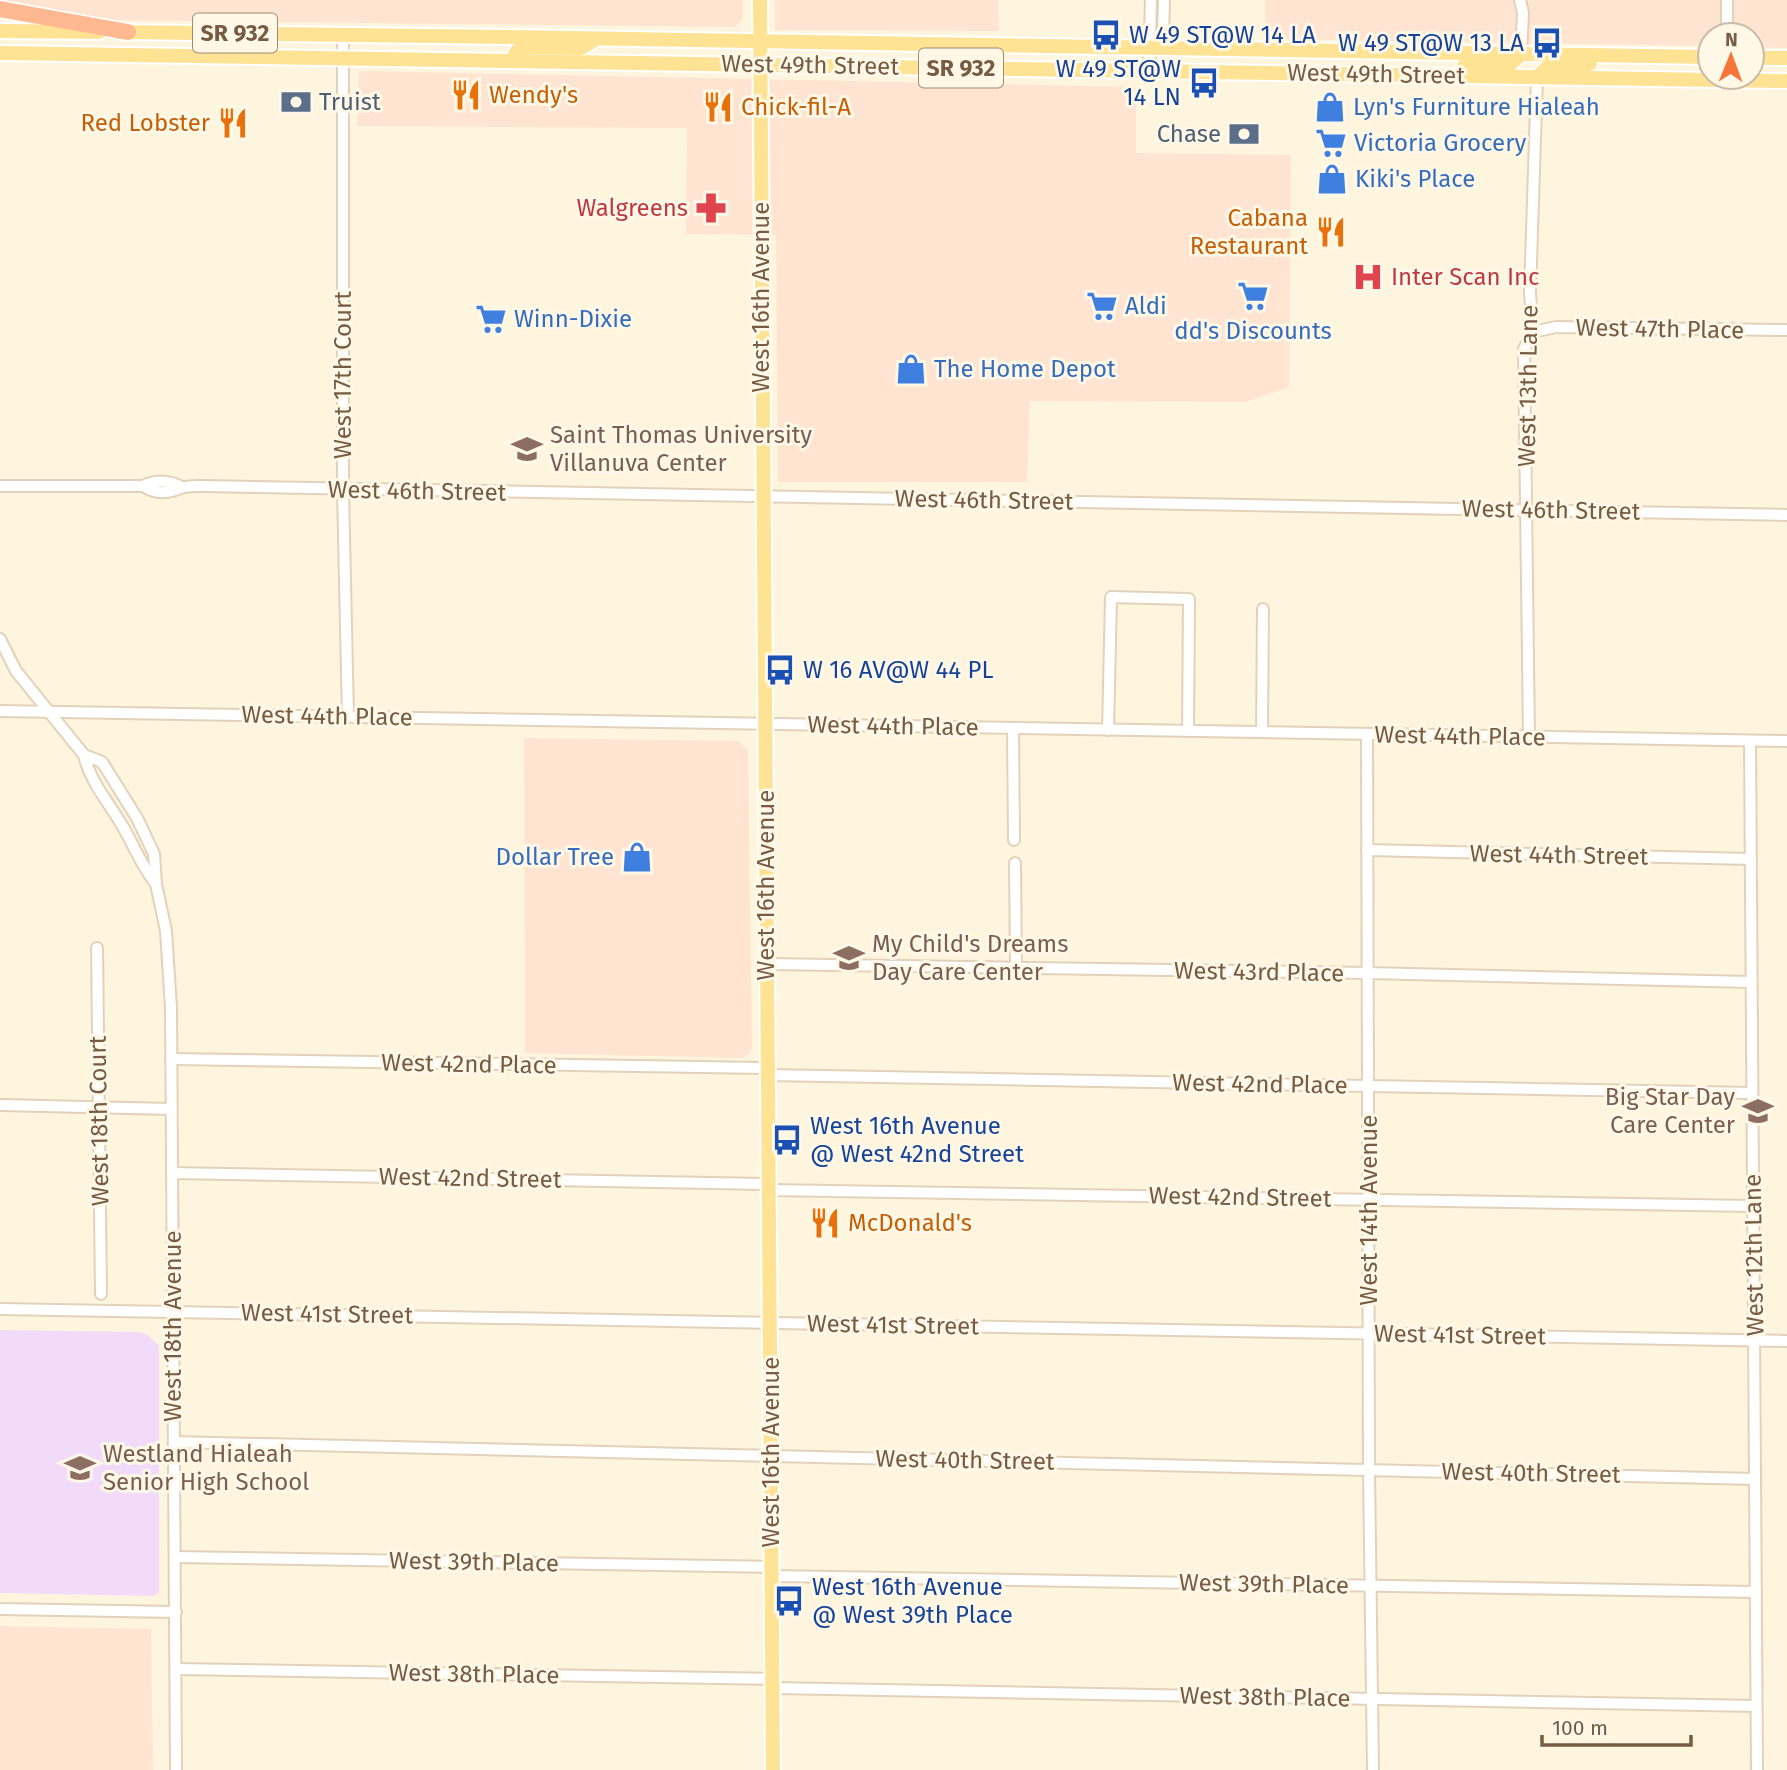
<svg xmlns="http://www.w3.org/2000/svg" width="1787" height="1770" font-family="'Fira Sans',sans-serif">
  <rect width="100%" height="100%" fill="#fef5de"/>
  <!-- commercial -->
  <g fill="#ffe4d2">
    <polygon points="0,0 743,0 743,19 735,27 0,19"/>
    <polygon points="775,0 998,0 999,31 775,30"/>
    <polygon points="1265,0 1787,0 1787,48 1752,47 1752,35 1710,35 1710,46 1265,39"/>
    <polygon points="359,71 1136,87 1136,153 1291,155 1289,387 1245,402 1030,401 1027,482 778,482 776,235 686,234 687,128 357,126"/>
    <polygon points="524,738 738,741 748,749 752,1048 749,1054 742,1058 525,1053"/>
    <polygon points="0,1626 151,1629 153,1770 0,1770"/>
  </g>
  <!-- education -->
  <polygon fill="#f2dbfa" points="0,1330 140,1332 149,1336 159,1346 159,1593 153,1596 0,1593"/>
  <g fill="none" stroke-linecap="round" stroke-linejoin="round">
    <!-- minor casing -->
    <g stroke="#e3d2ba" stroke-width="14">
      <g id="minor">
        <polyline points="1520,0 1523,13 1521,54"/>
        <polyline points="1727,0 1727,35"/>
        <polyline points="343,34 343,490 348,717"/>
        <polyline points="1149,71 1151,0"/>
        <polyline points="1162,71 1164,0"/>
        <polyline points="1533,332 1556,327 1787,330"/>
        <path d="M0,486H143C155,480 170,480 182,487"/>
        <path d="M143,486C156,495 168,493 181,488C188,485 198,486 205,486L1787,515"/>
        <path d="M0,639L16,671L84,755C90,782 110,804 123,827C136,849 140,864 156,884"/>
        <polyline points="0,711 1787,741"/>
        <polyline points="1013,728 1014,840"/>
        <polyline points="1108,730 1111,597 1189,599 1188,731"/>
        <polyline points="1262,732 1263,609"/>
        <polyline points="1367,734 1369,1470 1373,1770"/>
        <polyline points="1529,737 1524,349 1533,332 1530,293 1537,77"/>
        <polyline points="1750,741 1757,1770"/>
        <polyline points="84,755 102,762 137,818 154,854 156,884 166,931 171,1007 176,1770"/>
        <polyline points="1367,850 1751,859"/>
        <polyline points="1015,863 1016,969"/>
        <polyline points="97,948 101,1294"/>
        <polyline points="767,964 1368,973 1751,982"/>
        <polyline points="171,1059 768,1068"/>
        <polyline points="768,1075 1752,1093"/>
        <polyline points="0,1105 171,1109"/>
        <polyline points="172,1173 769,1184"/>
        <polyline points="769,1190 1753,1206"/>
        <polyline points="0,1309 1787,1341"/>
        <polyline points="174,1442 1755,1479"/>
        <polyline points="175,1557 772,1567"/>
        <polyline points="772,1576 1756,1592"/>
        <polyline points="0,1609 176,1612"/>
        <polyline points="176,1669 773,1679"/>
        <polyline points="773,1688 1756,1706"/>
      </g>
    </g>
    <!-- major casing -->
    <g stroke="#fff" stroke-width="18">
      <g id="major">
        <polyline points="760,0 773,1770"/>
        <polyline points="0,31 99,32"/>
        <polyline points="119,32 513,37 1710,57"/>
        <polyline points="0,53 1787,81"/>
        <polyline points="1752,58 1787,58"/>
        <polyline points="512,60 517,51 526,47 581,48 596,39"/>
        <polyline points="1464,66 1508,66 1521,54"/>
        <polyline points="1537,77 1550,65 1590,64"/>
      </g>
    </g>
    <!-- highway casing -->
    <g stroke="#fff" stroke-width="19">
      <polyline id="highway" points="0,9 128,32"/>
    </g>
    <!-- minor -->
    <use href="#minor" stroke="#fff" stroke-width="10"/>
    <!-- major -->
    <use href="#major" stroke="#ffe395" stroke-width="14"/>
    <!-- highway -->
    <use href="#highway" stroke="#ffb88f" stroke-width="16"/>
  </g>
  <!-- icons -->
  <defs>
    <g id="bus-bare" transform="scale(2.415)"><path d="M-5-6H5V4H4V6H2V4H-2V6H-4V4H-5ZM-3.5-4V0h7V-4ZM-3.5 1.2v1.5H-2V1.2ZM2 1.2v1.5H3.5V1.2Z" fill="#1a4fb4" stroke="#fff8e7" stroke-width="2.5" paint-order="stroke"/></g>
    <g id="restaurant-bare" transform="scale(2.415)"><path d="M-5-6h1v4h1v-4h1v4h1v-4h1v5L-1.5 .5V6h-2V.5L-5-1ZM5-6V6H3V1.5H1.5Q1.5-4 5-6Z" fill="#e8710a" stroke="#fff8e7" stroke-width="2.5" paint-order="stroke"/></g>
    <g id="bank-bare" transform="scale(2.415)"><path d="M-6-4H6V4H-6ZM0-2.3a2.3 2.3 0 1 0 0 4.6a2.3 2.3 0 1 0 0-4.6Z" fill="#5c6f8a" stroke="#fff8e7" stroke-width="2.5" paint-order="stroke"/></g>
    <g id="shop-bare" transform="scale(2.415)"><path d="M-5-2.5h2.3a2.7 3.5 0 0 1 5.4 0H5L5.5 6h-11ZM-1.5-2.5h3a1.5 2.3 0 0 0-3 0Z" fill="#3f7fe0" stroke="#fff8e7" stroke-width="2.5" paint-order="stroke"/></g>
    <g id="supermarket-bare" transform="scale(2.415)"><path d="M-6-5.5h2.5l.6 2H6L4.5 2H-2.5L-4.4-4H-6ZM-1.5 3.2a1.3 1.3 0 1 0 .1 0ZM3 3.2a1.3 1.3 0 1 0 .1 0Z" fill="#3f7fe0" stroke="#fff8e7" stroke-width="2.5" paint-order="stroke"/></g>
    <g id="pharmacy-bare" transform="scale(2.415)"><path d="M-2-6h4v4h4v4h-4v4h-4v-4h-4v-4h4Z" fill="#e0444e" stroke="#fff8e7" stroke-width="2.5" paint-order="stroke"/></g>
    <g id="hospital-bare" transform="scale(2.415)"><path d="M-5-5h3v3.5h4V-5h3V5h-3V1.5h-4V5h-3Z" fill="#e0444e" stroke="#fff8e7" stroke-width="2.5" paint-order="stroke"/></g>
    <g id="school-bare" transform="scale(2.415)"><path d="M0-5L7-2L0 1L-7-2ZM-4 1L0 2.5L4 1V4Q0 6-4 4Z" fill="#8d6e63" stroke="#fff8e7" stroke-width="2.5" paint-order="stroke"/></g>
  </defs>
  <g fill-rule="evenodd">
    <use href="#bus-bare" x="1106" y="35"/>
    <use href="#bus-bare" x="1547" y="43"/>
    <use href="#bus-bare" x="1204" y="83"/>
    <use href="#restaurant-bare" x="466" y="95"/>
    <use href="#bank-bare" x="296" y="102"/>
    <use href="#restaurant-bare" x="718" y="107"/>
    <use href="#shop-bare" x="1330" y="107"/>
    <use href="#restaurant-bare" x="233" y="123"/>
    <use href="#bank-bare" x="1244" y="134"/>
    <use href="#supermarket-bare" x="1331" y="143"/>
    <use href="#shop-bare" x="1332" y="179"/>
    <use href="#pharmacy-bare" x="711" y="208"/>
    <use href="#restaurant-bare" x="1331" y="232"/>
    <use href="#hospital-bare" x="1368" y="277"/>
    <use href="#supermarket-bare" x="1253" y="296"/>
    <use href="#supermarket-bare" x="1102" y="306"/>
    <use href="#supermarket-bare" x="491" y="319"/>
    <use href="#shop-bare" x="911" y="369"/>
    <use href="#school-bare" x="527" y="449"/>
    <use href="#bus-bare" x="780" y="670"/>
    <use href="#shop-bare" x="637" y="857"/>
    <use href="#school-bare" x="849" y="958"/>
    <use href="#school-bare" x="1758" y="1111"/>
    <use href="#bus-bare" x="787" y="1140"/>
    <use href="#restaurant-bare" x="825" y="1223"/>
    <use href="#school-bare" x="80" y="1468"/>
    <use href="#bus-bare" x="789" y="1601"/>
  </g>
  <g text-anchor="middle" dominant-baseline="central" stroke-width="6" stroke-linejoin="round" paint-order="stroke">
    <!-- shield labels -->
    <g fill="#fff8e7" stroke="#9f8b75" stroke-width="2">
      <rect x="193" y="13.5" width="84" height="39" rx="5"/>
      <rect x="919" y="48.5" width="84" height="39" rx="5"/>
    </g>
    <g font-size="23" font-weight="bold" fill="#765c44">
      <text x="235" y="33">SR 932</text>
      <text x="961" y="68">SR 932</text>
    </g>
    <!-- transit labels -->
    <g font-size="24" fill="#164399" stroke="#fff8e7" text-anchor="start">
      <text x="1129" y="35">W 49 ST@W 14 LA</text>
      <text x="1524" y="43" text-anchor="end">W 49 ST@W 13 LA</text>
      <text x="1181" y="69" text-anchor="end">W 49 ST@W<tspan x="1181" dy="28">14 LN</tspan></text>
      <text x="803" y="670">W 16 AV@W 44 PL</text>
      <text x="810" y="1126">West 16th Avenue<tspan x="810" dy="28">@ West 42nd Street</tspan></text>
      <text x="812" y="1587">West 16th Avenue<tspan x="812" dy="28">@ West 39th Place</tspan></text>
    </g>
    <!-- street labels -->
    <g font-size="24" fill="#765c44" stroke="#fff8e7">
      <text transform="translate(810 65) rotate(1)">West 49th Street</text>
      <text transform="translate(1376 74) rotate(1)">West 49th Street</text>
      <text transform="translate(761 297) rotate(-90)">West 16th Avenue</text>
      <text transform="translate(1660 329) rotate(1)">West 47th Place</text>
      <text transform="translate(343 375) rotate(-90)">West 17th Court</text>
      <text transform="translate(1528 386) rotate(-89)">West 13th Lane</text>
      <text transform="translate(417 491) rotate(1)">West 46th Street</text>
      <text transform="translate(984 500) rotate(1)">West 46th Street</text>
      <text transform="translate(1551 510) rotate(1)">West 46th Street</text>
      <text transform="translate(327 716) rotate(1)">West 44th Place</text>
      <text transform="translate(893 726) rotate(1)">West 44th Place</text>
      <text transform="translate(1460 736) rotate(1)">West 44th Place</text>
      <text transform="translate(1559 855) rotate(1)">West 44th Street</text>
      <text transform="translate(766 885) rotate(-90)">West 16th Avenue</text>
      <text transform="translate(1259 972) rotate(1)">West 43rd Place</text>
      <text transform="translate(469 1064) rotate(1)">West 42nd Place</text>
      <text transform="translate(1260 1084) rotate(1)">West 42nd Place</text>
      <text transform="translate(99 1121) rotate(-91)">West 18th Court</text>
      <text transform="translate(470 1178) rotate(1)">West 42nd Street</text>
      <text transform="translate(1240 1197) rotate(1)">West 42nd Street</text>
      <text transform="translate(1369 1210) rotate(-90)">West 14th Avenue</text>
      <text transform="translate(1754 1255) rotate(-91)">West 12th Lane</text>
      <text transform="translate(327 1314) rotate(1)">West 41st Street</text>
      <text transform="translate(893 1325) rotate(1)">West 41st Street</text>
      <text transform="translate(173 1326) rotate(-90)">West 18th Avenue</text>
      <text transform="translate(1460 1335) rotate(1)">West 41st Street</text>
      <text transform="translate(771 1452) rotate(-90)">West 16th Avenue</text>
      <text transform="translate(965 1460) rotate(1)">West 40th Street</text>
      <text transform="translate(1531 1473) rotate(1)">West 40th Street</text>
      <text transform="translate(474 1562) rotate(1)">West 39th Place</text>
      <text transform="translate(1264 1584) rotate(1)">West 39th Place</text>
      <text transform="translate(474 1674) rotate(1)">West 38th Place</text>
      <text transform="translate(1265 1697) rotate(1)">West 38th Place</text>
    </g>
    <!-- food labels -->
    <g font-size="24" fill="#c56008" stroke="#fff8e7" text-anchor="start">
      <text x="489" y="95">Wendy's</text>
      <text x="741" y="107">Chick-fil-A</text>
      <text x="210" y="123" text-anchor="end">Red Lobster</text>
      <text x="1308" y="218" text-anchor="end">Cabana<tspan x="1308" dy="28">Restaurant</tspan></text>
      <text x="848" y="1223">McDonald's</text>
    </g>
    <!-- service labels -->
    <g font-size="24" fill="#4e5e75" stroke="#fff8e7" text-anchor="start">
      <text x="319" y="102">Truist</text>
      <text x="1221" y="134" text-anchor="end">Chase</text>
    </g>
    <!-- shop labels -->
    <g font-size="24" fill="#366cbe" stroke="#fff8e7" text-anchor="start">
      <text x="1353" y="107">Lyn's Furniture Hialeah</text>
      <text x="1354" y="143">Victoria Grocery</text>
      <text x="1355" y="179">Kiki's Place</text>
      <text x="1125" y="306">Aldi</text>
      <text x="514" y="319">Winn-Dixie</text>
      <text x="1253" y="331" text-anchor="middle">dd's Discounts</text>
      <text x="934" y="369">The Home Depot</text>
      <text x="614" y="857" text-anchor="end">Dollar Tree</text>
    </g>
    <!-- health labels -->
    <g font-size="24" fill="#be3a42" stroke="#fff8e7" text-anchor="end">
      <text x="688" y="208">Walgreens</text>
      <text x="1391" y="277" text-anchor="start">Inter Scan Inc</text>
    </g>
    <!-- education labels -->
    <g font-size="24" fill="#785e54" stroke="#fff8e7" text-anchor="start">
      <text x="550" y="435">Saint Thomas University<tspan x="550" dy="28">Villanuva Center</tspan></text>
      <text x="872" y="944">My Child's Dreams<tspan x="872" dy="28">Day Care Center</tspan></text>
      <text x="1735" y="1097" text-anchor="end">Big Star Day<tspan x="1735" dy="28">Care Center</tspan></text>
      <text x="103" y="1454">Westland Hialeah<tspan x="103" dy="28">Senior High School</tspan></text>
    </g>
  </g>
  <!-- north arrow -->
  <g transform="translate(1731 56) rotate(1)"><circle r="33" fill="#fff8e7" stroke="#c8baa6" stroke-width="2"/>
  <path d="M0-5L12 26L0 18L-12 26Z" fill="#f57637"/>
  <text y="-10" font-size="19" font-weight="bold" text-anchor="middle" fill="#765c44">N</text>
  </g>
  <!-- scale -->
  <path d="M1542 1735v10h149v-10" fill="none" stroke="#765c44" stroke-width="3.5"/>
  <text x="1552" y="1735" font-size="21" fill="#765c44" stroke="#fff8e7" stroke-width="5" paint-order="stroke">100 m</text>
</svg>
